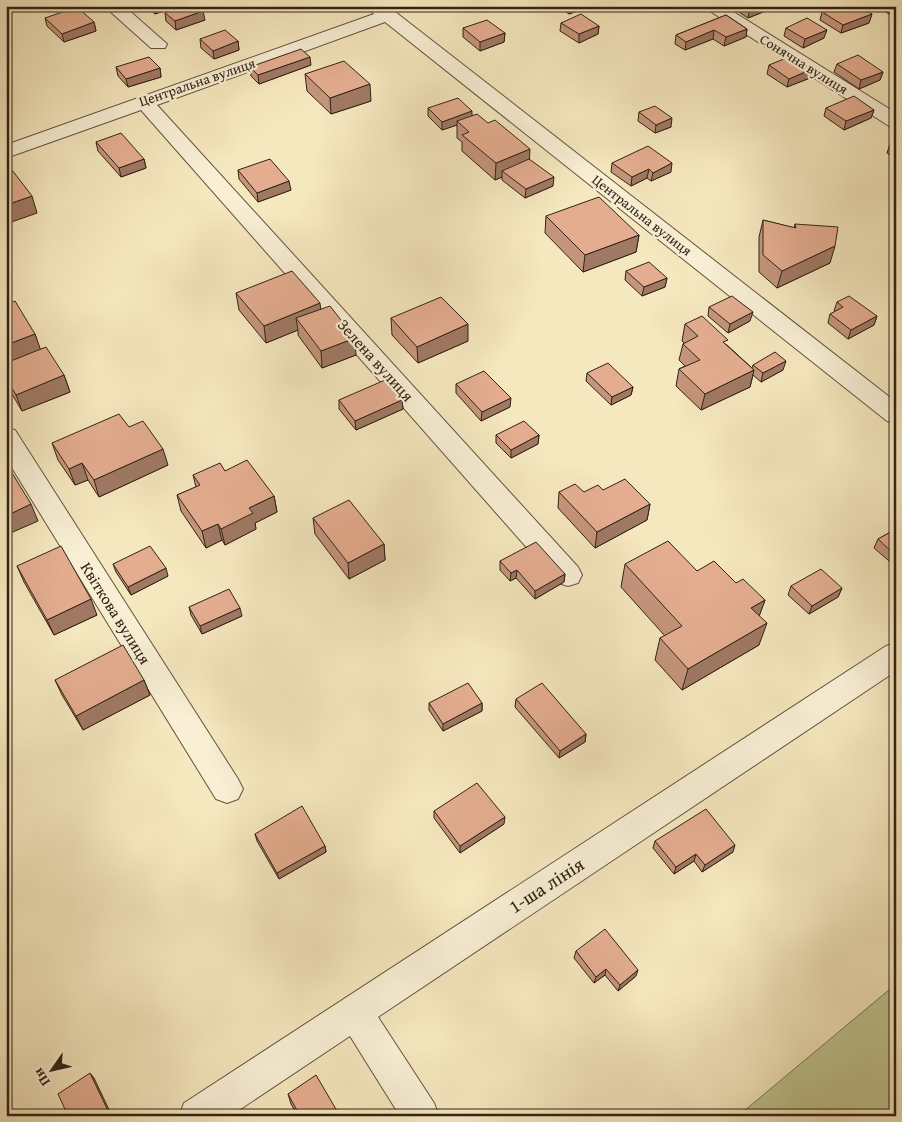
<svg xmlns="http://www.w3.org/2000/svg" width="902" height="1122" font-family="'Gentium Book Plus',serif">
  <rect width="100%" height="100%" fill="#f5e7be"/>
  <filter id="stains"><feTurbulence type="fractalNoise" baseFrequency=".004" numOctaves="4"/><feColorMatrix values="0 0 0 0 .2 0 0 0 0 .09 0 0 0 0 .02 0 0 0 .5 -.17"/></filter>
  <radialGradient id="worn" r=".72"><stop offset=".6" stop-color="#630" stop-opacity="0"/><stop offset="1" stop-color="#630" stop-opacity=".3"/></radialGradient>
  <!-- green -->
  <polygon fill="#bfc48f" stroke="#787352" points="896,984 896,1116 738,1116"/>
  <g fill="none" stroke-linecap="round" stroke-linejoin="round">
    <!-- minor casing -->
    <g stroke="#63533e" stroke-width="2">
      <g id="minor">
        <polygon points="104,6 124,6 167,44 165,48 151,48"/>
        <polygon points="366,6 387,6 394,11 896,402 896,424 887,421 385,22 157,105 578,567 582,575 578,583 568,586 558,583 141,110 6,158 6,145 374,14"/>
        <polygon points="702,6 724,6 896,113 896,128 889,126"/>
        <polygon points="6,428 15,430 238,779 243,789 238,799 227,803 216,799 6,458"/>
        <polygon points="896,643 896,671 378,1017 434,1103 439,1116 400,1116 350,1036 230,1116 179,1116 184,1103 886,646"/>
      </g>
    </g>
    <!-- minor -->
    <use href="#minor" fill="#f8efd5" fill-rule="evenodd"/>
  </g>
  <!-- wall -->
  <g fill="#c4957c" stroke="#322214">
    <polygon points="146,6 178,6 155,14"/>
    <polygon points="422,6 437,6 427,10"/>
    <polygon points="557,6 583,6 583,9 569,14"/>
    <polygon points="769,6 768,10 748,18 731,7"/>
    <polygon points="875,6 896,6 889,14"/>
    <polygon points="822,12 872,14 869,23 841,33 820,20"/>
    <polygon points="165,13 205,20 176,30 166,21"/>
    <polygon points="726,15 747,29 746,37 724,46 713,39 685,50 675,44 676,35"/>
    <polygon points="45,18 94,22 96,31 64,42 47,26"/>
    <polygon points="561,23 599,26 598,34 579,43 560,31"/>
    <polygon points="463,28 505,33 504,42 480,51 463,37"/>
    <polygon points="786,28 824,38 803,48 784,36"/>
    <polygon points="200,39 238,41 239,50 214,59 201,48"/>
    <polygon points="837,64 883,72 880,80 859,89 834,72"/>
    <polygon points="311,65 259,84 251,76 250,67"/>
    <polygon points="769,65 812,69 810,78 787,87 767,74"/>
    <polygon points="116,67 160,68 161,77 128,87 118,76"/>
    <polygon points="305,74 371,101 331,114 307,91"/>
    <polygon points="428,108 472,115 529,159 553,186 525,198 502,180 502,177 495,180 462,151 462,142 457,138 457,125 442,130 428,116"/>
    <polygon points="826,108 874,110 871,118 844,130 824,116"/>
    <polygon points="639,112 671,127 655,133 638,121"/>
    <polygon points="96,142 144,159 146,168 121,177 98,151"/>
    <polygon points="896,142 896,159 887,153 890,144"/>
    <polygon points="612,163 671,172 651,181 647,178 631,186 611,172"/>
    <polygon points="238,170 291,190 258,202 239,179"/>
    <polygon points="546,216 639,235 636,252 583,272 545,233"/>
    <polygon points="763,220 794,228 795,224 830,263 777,288 759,272 759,237"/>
    <polygon points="626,271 667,278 665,287 642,296 625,280"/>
    <polygon points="236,293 321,309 356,355 322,368 298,335 298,330 266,343 239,310"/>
    <polygon points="837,302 877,316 874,325 848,339 828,323 830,314 835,312 834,311"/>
    <polygon points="6,305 35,334 40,349 64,375 70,392 22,411 6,384"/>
    <polygon points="709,307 750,321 728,333 708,316"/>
    <polygon points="391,318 468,341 418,363 392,335"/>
    <polygon points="685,324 727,345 752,368 753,365 783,370 761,382 753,375 750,387 701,410 676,386 679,369 685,366 679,360 683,344 684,343 682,341"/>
    <polygon points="587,373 633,387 631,395 611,405 586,381"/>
    <polygon points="456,384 510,407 481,421 456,393"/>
    <polygon points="339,400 402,400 403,409 356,430 339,409"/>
    <polygon points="496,435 539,435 538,444 511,458 496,443"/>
    <polygon points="52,443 168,465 99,497 88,480 75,485 58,460"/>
    <polygon points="225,471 274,496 277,512 255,523 256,529 225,545 222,540 206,548 181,511 177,495 196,487 193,475"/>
    <polygon points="559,492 584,492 650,504 647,520 595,548 558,508"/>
    <polygon points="313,518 384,544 385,560 349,579 315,534"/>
    <polygon points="896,529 896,567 874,548 878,539"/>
    <polygon points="500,561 565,574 564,582 535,599 516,578 510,581 500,570"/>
    <polygon points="113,564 168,576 131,595 116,572"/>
    <polygon points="625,564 697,571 736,583 765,600 759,616 759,645 682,690 655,660 660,638 665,636 621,587"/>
    <polygon points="17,566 97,615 54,635 24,582"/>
    <polygon points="791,586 842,588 838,597 809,614 788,595"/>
    <polygon points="189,607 242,616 202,634 191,615"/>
    <polygon points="55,680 144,680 150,695 83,730 62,695"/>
    <polygon points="896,690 896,704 890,699 894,691"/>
    <polygon points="516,699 586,734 585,742 559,758 515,707"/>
    <polygon points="429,703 482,703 482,711 443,731 429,710"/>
    <polygon points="434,811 504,824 460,853 434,818"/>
    <polygon points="255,834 325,846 326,852 279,879 257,841"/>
    <polygon points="655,841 733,852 702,872 694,861 674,874 653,848"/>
    <polygon points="576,951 636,976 618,991 605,975 594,983 574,958"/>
    <polygon points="288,1094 340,1116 298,1116 291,1104"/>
  </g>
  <!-- shaded-wall -->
  <g fill="#a07965" stroke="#322214">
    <polygon points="154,6 178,6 155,14"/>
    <polygon points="427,6 437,6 427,10"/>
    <polygon points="570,6 583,6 583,9 569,14"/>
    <polygon points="758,6 769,6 768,10 748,18 750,9"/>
    <polygon points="892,6 896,6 896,11 889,14"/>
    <polygon points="203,11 205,20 176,30 175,21"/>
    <polygon points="872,14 869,23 841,33 843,25"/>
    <polygon points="94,22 96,31 64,42 62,34"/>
    <polygon points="599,26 598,34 579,43 579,34"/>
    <polygon points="747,29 746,37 724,46 726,37"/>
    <polygon points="714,30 713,39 685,50 686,42"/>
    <polygon points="827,30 824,38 803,48 805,39"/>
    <polygon points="505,33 504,42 480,51 480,42"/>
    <polygon points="238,41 239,50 214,59 213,51"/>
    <polygon points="310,57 311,65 259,84 258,75"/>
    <polygon points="160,68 161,77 128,87 126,79"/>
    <polygon points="812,69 810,78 787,87 789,79"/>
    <polygon points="883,72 880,80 859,89 861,80"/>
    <polygon points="370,84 371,101 331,114 330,98"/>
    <polygon points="874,110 871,118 844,130 846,121"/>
    <polygon points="472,111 472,120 457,121 457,125 442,130 442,122"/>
    <polygon points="672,118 671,127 655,133 656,125"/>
    <polygon points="530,149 529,166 502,171 502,177 495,180 496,163"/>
    <polygon points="144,159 146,168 121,177 119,168"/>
    <polygon points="672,163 671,172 651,181 653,173"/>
    <polygon points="649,169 647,178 631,186 632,177"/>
    <polygon points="554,177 553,186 525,198 526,189"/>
    <polygon points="289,181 291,190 258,202 257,193"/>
    <polygon points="32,196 37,213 6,224 6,205"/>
    <polygon points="639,235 636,252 583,272 585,255"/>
    <polygon points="835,246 830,263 777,288 782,271"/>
    <polygon points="667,278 665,287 642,296 644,287"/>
    <polygon points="320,303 322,320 296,318 298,330 266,343 264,326"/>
    <polygon points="753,312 750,321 728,333 730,324"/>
    <polygon points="877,316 874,325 848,339 851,330"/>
    <polygon points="468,324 468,341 418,363 417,347"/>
    <polygon points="35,334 41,351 6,364 6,345"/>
    <polygon points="355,338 356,355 322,368 321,351"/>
    <polygon points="786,361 783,370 761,382 763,373"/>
    <polygon points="754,370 750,387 701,410 705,394"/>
    <polygon points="64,375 70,392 22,411 16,395"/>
    <polygon points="633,387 631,395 611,405 612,397"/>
    <polygon points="511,398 510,407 481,421 482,412"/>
    <polygon points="402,400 403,409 356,430 355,421"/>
    <polygon points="539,435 538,444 511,458 511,450"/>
    <polygon points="163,449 168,465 99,497 94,480"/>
    <polygon points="82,463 88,480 75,485 69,469"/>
    <polygon points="274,496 277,512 255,523 256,529 225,545 221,529 249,508"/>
    <polygon points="31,504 38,521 6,535 6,516"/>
    <polygon points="650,504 647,520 595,548 597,532"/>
    <polygon points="218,524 222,540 206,548 202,531"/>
    <polygon points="384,544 385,560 349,579 348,563"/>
    <polygon points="166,568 168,576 131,595 128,587"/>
    <polygon points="517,570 516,578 510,581 511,573"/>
    <polygon points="565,574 564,582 535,599 535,591"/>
    <polygon points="842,588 838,597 809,614 812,606"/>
    <polygon points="91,599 97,615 54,635 47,620"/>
    <polygon points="765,600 757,622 751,608"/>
    <polygon points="240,608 242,616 202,634 200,626"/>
    <polygon points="767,623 759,645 682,690 688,669"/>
    <polygon points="144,680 150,695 83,730 76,716"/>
    <polygon points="482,703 482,711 443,731 443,724"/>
    <polygon points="586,734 585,742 559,758 560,751"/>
    <polygon points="505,817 504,824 460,853 460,846"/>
    <polygon points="735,845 733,852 702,872 705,865"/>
    <polygon points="325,846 326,852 279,879 277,873"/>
    <polygon points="696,854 694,861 674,874 676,867"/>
    <polygon points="606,969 605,975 594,983 596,977"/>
    <polygon points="638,970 636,976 618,991 620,985"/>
    <polygon points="90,1073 94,1078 112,1116 108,1116"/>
  </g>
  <!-- building -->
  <g fill="#e4ad90" stroke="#322214">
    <polygon points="183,6 197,6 203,11 175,21 165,13"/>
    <polygon points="745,6 758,6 750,9"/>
    <polygon points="837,6 859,6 872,14 843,25 822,12"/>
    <polygon points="77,7 94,22 62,34 45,18"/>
    <polygon points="581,14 599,26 579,34 561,23"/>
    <polygon points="726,15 747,29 726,37 714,30 686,42 676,35"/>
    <polygon points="807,18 827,30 805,39 786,28"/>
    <polygon points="487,20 505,33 480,42 463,28"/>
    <polygon points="225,30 238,41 213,51 200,39"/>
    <polygon points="301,49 310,57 258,75 250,67"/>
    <polygon points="858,55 883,72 861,80 837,64"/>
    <polygon points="791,56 812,69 789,79 769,65"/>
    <polygon points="149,57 160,68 126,79 116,67"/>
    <polygon points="344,61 370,84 330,98 305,74"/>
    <polygon points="854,96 874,110 846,121 826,108"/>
    <polygon points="458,98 472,111 442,122 428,108"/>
    <polygon points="655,106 672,118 656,125 639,112"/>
    <polygon points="477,114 488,123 495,120 530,149 496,163 462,135 469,132 457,121"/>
    <polygon points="121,133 144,159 119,168 96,142"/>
    <polygon points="896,142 896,148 890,144"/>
    <polygon points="648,146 672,163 653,173 649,169 632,177 612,163"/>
    <polygon points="270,159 289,181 257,193 238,170"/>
    <polygon points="529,159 554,177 526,189 502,171"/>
    <polygon points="12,170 32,196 6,205 6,172"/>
    <polygon points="599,197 639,235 585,255 546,216"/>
    <polygon points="763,220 796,228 795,224 838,227 835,246 782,271 763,255"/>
    <polygon points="649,262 667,278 644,287 626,271"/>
    <polygon points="292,271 320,303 264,326 236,293"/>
    <polygon points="732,296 753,312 730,324 709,307"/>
    <polygon points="849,296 877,316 851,330 830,314 843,307 837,302"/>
    <polygon points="441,297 468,324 417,347 391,318"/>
    <polygon points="15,301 35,334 6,345 6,305"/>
    <polygon points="330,306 355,338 321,351 296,318"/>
    <polygon points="702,316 728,340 723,342 754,370 705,394 679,369 700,360 683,344 698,336 685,324"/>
    <polygon points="46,347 64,375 16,395 6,378 6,363"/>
    <polygon points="775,352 786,361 763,373 753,365"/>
    <polygon points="608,363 633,387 612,397 587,373"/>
    <polygon points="484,371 511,398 482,412 456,384"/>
    <polygon points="385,380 402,400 355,421 339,400"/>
    <polygon points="119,414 129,427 143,421 163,449 94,480 82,463 69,469 52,443"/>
    <polygon points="524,421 539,435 511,450 496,435"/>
    <polygon points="247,460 274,496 249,508 253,513 221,529 218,524 202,531 177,495 200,485 193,475 220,463 225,471"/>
    <polygon points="6,463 31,504 6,516"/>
    <polygon points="625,479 650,504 597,532 559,492 575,484 584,492 598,485 603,490"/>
    <polygon points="349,500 384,544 348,563 313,518"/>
    <polygon points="896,529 896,556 878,539"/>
    <polygon points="668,541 697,571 714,561 736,583 743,579 765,600 751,608 767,623 688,669 660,638 682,626 625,564"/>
    <polygon points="536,542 565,574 535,591 517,570 511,573 500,561"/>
    <polygon points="61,546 91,599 47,620 17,566"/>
    <polygon points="150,546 166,568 128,587 113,564"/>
    <polygon points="821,569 842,588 812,606 791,586"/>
    <polygon points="229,589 240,608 200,626 189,607"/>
    <polygon points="123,645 144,680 76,716 55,680"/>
    <polygon points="468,683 482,703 443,724 429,703"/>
    <polygon points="542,683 586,734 560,751 516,699"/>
    <polygon points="477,783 505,817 460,846 434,811"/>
    <polygon points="302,806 325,846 277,873 255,834"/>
    <polygon points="706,809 735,845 705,865 696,854 676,867 655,841"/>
    <polygon points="605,929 638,970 620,985 606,969 596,977 576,951"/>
    <polygon points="90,1073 110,1115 108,1116 68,1116 58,1094"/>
    <polygon points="316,1075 340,1116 300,1116 288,1094"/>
  </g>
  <g text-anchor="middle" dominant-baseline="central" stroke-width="4.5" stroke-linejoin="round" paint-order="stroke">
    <!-- far-street labels -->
    <g font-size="14" fill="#322214" stroke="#f8efd5">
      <text transform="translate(804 64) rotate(32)">Сонячна вулиця</text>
      <text transform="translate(197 82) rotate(-19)">Центральна вулиця</text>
      <text transform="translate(642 215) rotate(38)">Центральна вулиця</text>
    </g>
    <!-- street labels -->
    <g font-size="16" fill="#322214" stroke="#f8efd5">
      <text transform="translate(376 360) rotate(48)">Зелена вулиця</text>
      <text transform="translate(116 613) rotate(58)">Квіткова вулиця</text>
    </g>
    <!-- near-street labels -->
    <g font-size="19" fill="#322214" stroke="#f8efd5">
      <text transform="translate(546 885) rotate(-33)">1-ша лінія</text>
    </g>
  </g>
  <!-- margin -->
  <rect width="902" height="1122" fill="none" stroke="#f5e7be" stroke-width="25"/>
  <rect x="8" y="8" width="887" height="1107" fill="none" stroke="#322214" stroke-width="2.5"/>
  <rect x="12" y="12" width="877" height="1097" fill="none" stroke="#322214"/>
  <!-- north arrow -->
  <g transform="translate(52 1070) rotate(236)" stroke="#f8efd5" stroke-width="4" paint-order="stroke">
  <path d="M0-4L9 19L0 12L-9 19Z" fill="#322214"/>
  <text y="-8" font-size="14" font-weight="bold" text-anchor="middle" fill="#322214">Пн</text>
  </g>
  <rect width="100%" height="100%" filter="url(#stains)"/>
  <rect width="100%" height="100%" fill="url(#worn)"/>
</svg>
